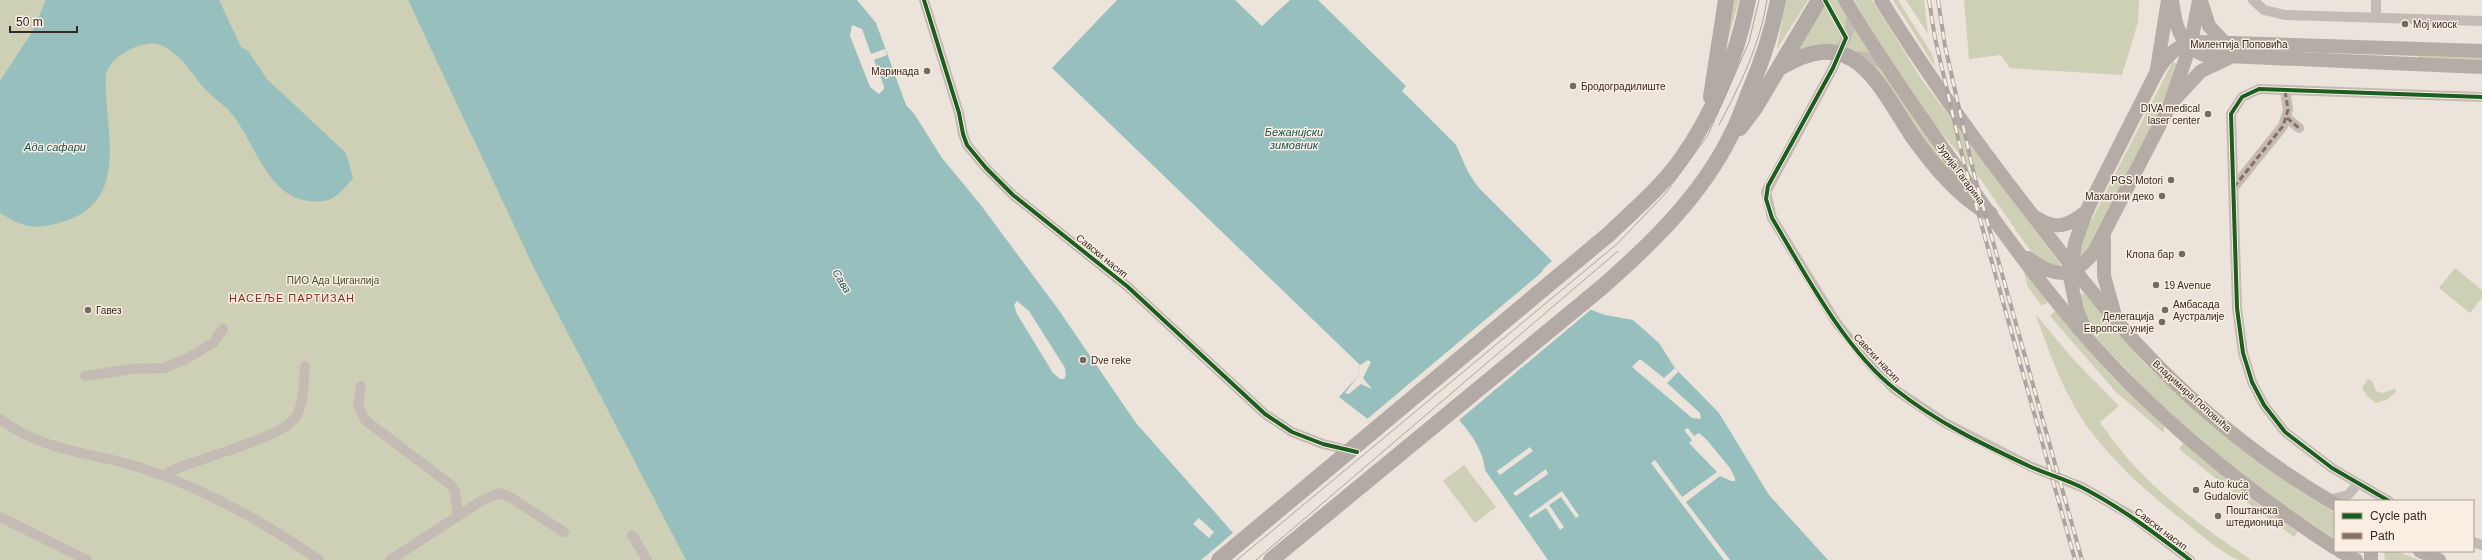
<svg xmlns="http://www.w3.org/2000/svg" width="2482" height="560" font-family="Helvetica,sans-serif">
  <rect width="100%" height="100%" fill="#ece3db"/>
  <!-- green -->
  <g fill="#cdd0b4">
    <polygon points="0,0 496,0 836,560 0,560"/>
    <polygon points="1730,0 1739,0 1727,43"/>
    <polygon points="1786,0 1808,0 1777,49"/>
    <polygon points="1828,0 1840,0 1849,17 1837,47 1795,53"/>
    <polygon points="1854,0 1872,0 1922,80 2061,265 2060,267 2052,265 2034,255 2025,243 1981,180 1939,130 1896,70"/>
    <polygon points="1893,0 1898,0 1933,56 1935,67"/>
    <polygon points="1906,0 1924,0 1928,34"/>
    <polygon points="1964,0 2139,0 2138,22 2122,75 2010,68 2001,55 1969,59"/>
    <polygon points="1856,24 1878,58 1850,53 1846,48"/>
    <polygon points="2418,56 2482,58 2482,62 2418,60"/>
    <polygon points="1865,61 1885,70 1963,188 1930,151"/>
    <polygon points="2173,61 2179,66 2169,92 2094,242 2080,257 2080,249 2089,225"/>
    <polygon points="2023,268 2048,301 2046,304 2041,305 2028,287"/>
    <polygon points="2455,268 2482,290 2482,298 2470,313 2439,288"/>
    <path d="M2084,293L2146,365L2185,401L2297,489L2335,513V539C2259,490 2185,433 2124,367C2111,353 2095,339 2087,322C2083,315 2081,305 2078,297Z"/>
    <polygon points="2056,310 2109,373 2164,426 2164,433 2116,392 2050,316"/>
    <path d="M2036,315L2073,359L2119,406L2100,422C2141,484 2192,519 2251,560C2247,560 2242,560 2239,560C2230,558 2199,534 2191,527C2157,500 2123,472 2096,438C2067,402 2051,358 2036,315Z"/>
    <polygon points="2368,379 2372,381 2376,391 2382,393 2395,389 2396,392 2386,400 2376,403 2368,397 2362,388"/>
    <polygon points="2183,443 2242,492 2298,532 2294,537 2238,496 2179,449"/>
    <polygon points="1464,465 1496,507 1475,523 1443,481"/>
    <polygon points="2384,551 2396,551 2419,560 2385,560"/>
  </g>
  <!-- water -->
  <g fill="#97bfbd">
    <path d="M46,0H219L241,47L248,51L267,79L346,153L353,178C338,196 332,204 308,201C270,196 256,149 237,121C230,109 217,101 207,91C194,78 187,62 171,51C168,49 164,46 161,45C144,38 107,57 106,76C103,127 133,202 62,222C34,230 25,228 0,213V81L32,32Z"/>
    <polygon points="408,0 857,0 876,23 906,105 915,115 942,158 980,204 1058,309 1136,423 1257,560 686,560 535,270"/>
    <path d="M1117,0H1235L1262,26L1290,0H1318L1406,86L1402,91L1456,145L1468,172L1478,187L1552,261L1543,269L1539,284L1546,293L1605,315L1633,320L1659,343L1675,368L1719,413L1769,495L1828,560H1548L1485,470C1483,440 1451,410 1430,392L1373,423L1339,397L1358,376L1360,365L1052,68Z"/>
  </g>
  <!-- pier -->
  <g fill="#ece3db">
    <polygon points="852,25 862,29 871,54 885,49 887,55 874,60 884,86 884,89 879,94 870,87 850,36"/>
    <polygon points="1548,267 1541,284 1547,291 1593,308 1458,421 1452,412 1429,394 1372,425 1366,420"/>
    <polygon points="1017,301 1029,311 1065,368 1066,375 1064,379 1060,379 1053,373 1017,314 1014,305"/>
    <polygon points="1640,359 1664,378 1675,368 1678,372 1667,383 1700,413 1701,419 1692,418 1632,367"/>
    <polygon points="1368,360 1371,362 1363,378 1372,389 1361,384 1349,394 1345,393 1358,376 1360,365"/>
    <polygon points="1688,428 1694,436 1699,433 1706,439 1730,468 1735,478 1735,481 1731,481 1720,476 1686,502 1730,560 1724,560 1651,463 1655,460 1682,497 1717,472 1689,443 1692,440 1684,430"/>
    <polygon points="1530,447 1533,451 1500,475 1497,471"/>
    <polygon points="1546,469 1548,474 1516,496 1513,493"/>
    <polygon points="1562,491 1579,516 1576,518 1561,497 1549,505 1564,527 1560,530 1546,508 1530,518 1529,515"/>
    <polygon points="1199,518 1214,532 1209,538 1193,524"/>
    <polygon points="1234,532 1259,560 1201,560"/>
  </g>
  <g fill="none" stroke-linecap="round" stroke-linejoin="round">
    <!-- street -->
    <g stroke="#c4bbb5" stroke-width="10">
      <polyline points="924,0 959,113 963,134 967,145 986,168 1013,195 1128,287 1265,414 1292,432 1323,444 1353,451"/>
      <polyline points="2253,0 2264,10 2285,15 2482,21"/>
      <polyline points="1853,13 1849,30 1833,68 1766,192 1772,218 1836,322 1868,362 1894,389 1945,423 2032,467 2084,488 2132,516 2190,560"/>
      <polyline points="2376,17 2376,0"/>
      <path d="M1850,58C1864,54 1873,59 1885,66"/>
      <polyline points="2287,118 2299,128"/>
      <polyline points="2234,187 2283,126 2288,110 2285,90"/>
      <polyline points="85,376 132,369 164,368 186,359 213,343 223,329"/>
      <polyline points="361,386 358,405 365,420 451,485 455,491 458,516"/>
      <path d="M0,419C43,452 92,452 142,468C205,489 264,522 319,560"/>
      <path d="M165,476C173,468 187,465 198,461C221,452 287,435 297,415C304,401 304,382 305,366"/>
      <polyline points="2328,500 2348,495 2358,484"/>
      <polyline points="2389,501 2332,468 2285,432 2264,405 2252,382 2243,353 2237,308 2231,114 2242,97 2259,89 2482,97"/>
      <polyline points="0,517 87,560"/>
      <polyline points="632,535 647,560"/>
      <polyline points="2473,542 2482,545"/>
      <polyline points="390,560 481,501 499,493 510,497 564,532"/>
    </g>
    <!-- secondary -->
    <g stroke="#b5aca5" stroke-width="14">
      <path d="M1845,0C1884,65 1928,127 1972,189C2020,256 2070,324 2129,383C2191,445 2261,500 2335,548"/>
      <path d="M1881,0C1926,73 1975,141 2027,208C2062,254 2097,300 2135,342C2193,405 2261,461 2335,504"/>
      <path d="M2172,0C2175,24 2179,45 2204,55L2482,67"/>
      <polyline points="2201,1 2209,26 2225,43"/>
      <polyline points="2157,69 2168,0"/>
      <polyline points="2175,99 2201,71 2227,59"/>
      <path d="M2037,218C2057,231 2070,225 2087,211"/>
      <polyline points="2104,238 2104,276 2114,312"/>
      <path d="M2028,258C2056,279 2072,279 2094,252L2169,107L2191,43L2199,0"/>
      <path d="M2083,324L2077,311L2070,277L2075,243L2087,210L2156,73C2166,56 2178,43 2199,42L2482,51"/>
      <polyline points="2340,551 2356,560"/>
      <polyline points="2420,551 2439,560"/>
      <polyline points="2371,560 2371,551"/>
    </g>
    <!-- primary -->
    <g stroke="#b2aaa4" stroke-width="16">
      <polyline points="1711,97 1726,0"/>
      <polyline points="1740,128 1755,108 1819,0"/>
      <path d="M1913,137C1934,166 1958,196 1990,214"/>
      <path d="M1609,234C1633,211 1659,189 1679,162C1713,115 1737,57 1748,0"/>
      <path d="M1271,560L1601,288C1650,245 1701,196 1730,137C1738,123 1743,107 1749,92C1762,62 1772,32 1778,0"/>
    </g>
    <!-- tram -->
    <g stroke="#aca49f" stroke-width="1">
      <path d="M1719,125C1740,85 1760,45 1767,0"/>
      <polyline points="1237,560 1617,244 1665,194 1708,135 1749,42 1759,0"/>
      <polyline points="1256,560 1618,251"/>
    </g>
    <!-- rail casing -->
    <g stroke="#aca49f" stroke-width="4">
      <g id="rail">
        <polyline points="1929,0 1935,38 1962,155 2075,560"/>
        <polyline points="1938,0 1945,46 1973,170 2082,560"/>
      </g>
    </g>
    <!-- rail -->
    <use href="#rail" stroke="#faeee2" stroke-width="2.5" stroke-dasharray="8" stroke-linecap="butt"/>
    <!-- primary-bridge -->
    <g stroke="#b2aaa4" stroke-width="16">
      <path d="M1781,67C1855,23 1877,83 1913,137"/>
      <polyline points="1219,560 1609,234"/>
    </g>
    <!-- quiet -->
    <g stroke="#8d6e63" stroke-width="3" stroke-dasharray="6 3" stroke-linecap="butt">
      <polyline points="2287,118 2299,128"/>
      <polyline points="2234,187 2283,126 2288,110 2285,90"/>
    </g>
    <!-- cycleway casing -->
    <g stroke="#faeee2" stroke-width="6">
      <g id="cycleway">
        <polyline points="924,0 959,113 963,134 967,145 986,168 1013,195 1128,287 1265,414 1292,432 1323,444 1357,452"/>
        <path d="M1825,0L1846,38L1833,68L1768,186L1766,199L1772,218C1804,272 1845,350 1895,389C1936,422 1984,445 2031,467C2049,475 2068,480 2085,489C2123,509 2156,534 2190,560"/>
        <polyline points="2389,501 2332,468 2285,432 2264,405 2252,382 2243,353 2237,308 2231,114 2242,97 2259,89 2482,97"/>
      </g>
    </g>
    <!-- cycleway -->
    <use href="#cycleway" stroke="#1b5e20" stroke-width="4"/>
  </g>
  <!-- markers -->
  <g fill="#746a64" stroke="#faeee2" stroke-width="1.5">
    <circle cx="2405" cy="24" r="4"/>
    <circle cx="927" cy="71" r="4"/>
    <circle cx="1573" cy="86" r="4"/>
    <circle cx="2208" cy="114" r="4"/>
    <circle cx="2171" cy="180" r="4"/>
    <circle cx="2162" cy="196" r="4"/>
    <circle cx="2182" cy="254" r="4"/>
    <circle cx="2156" cy="285" r="4"/>
    <circle cx="88" cy="310" r="4"/>
    <circle cx="2165" cy="310" r="4"/>
    <circle cx="2162" cy="322" r="4"/>
    <circle cx="1083" cy="360" r="4"/>
    <circle cx="2196" cy="490" r="4"/>
    <circle cx="2218" cy="516" r="4"/>
  </g>
  <g text-anchor="middle" dominant-baseline="central" stroke-width="3" stroke-linejoin="round" paint-order="stroke">
    <!-- poi labels -->
    <g font-size="10" fill="#342924" stroke="#faeee2" text-anchor="start">
      <text x="2413" y="24">Мој киоск</text>
      <text x="919" y="71" text-anchor="end">Маринада</text>
      <text x="1581" y="86">Бродоградилиште</text>
      <text x="2200" y="108" text-anchor="end">DIVA medical<tspan x="2200" dy="12">laser center</tspan></text>
      <text x="2163" y="180" text-anchor="end">PGS Motori</text>
      <text x="2154" y="196" text-anchor="end">Махагони деко</text>
      <text x="2174" y="254" text-anchor="end">Клопа бар</text>
      <text x="2164" y="285">19 Avenue</text>
      <text x="2173" y="304">Амбасада<tspan x="2173" dy="12">Аустралије</tspan></text>
      <text x="96" y="310">Гавез</text>
      <text x="2154" y="316" text-anchor="end">Делегација<tspan x="2154" dy="12">Европске уније</tspan></text>
      <text x="1091" y="360">Dve reke</text>
      <text x="2204" y="484">Auto kuća<tspan x="2204" dy="12">Gudalović</tspan></text>
      <text x="2226" y="510">Поштанска<tspan x="2226" dy="12">штедионица</tspan></text>
    </g>
    <!-- street labels -->
    <g font-size="10" fill="#342924" stroke="#faeee2">
      <text x="2239" y="44">Милентија Поповића</text>
      <text transform="translate(1961 174) rotate(54)">Јурија Гагарина</text>
      <text transform="translate(1102 256) rotate(39)">Савски насип</text>
      <text transform="translate(1877 358) rotate(47)">Савски насип</text>
      <text transform="translate(2192 396) rotate(42)">Владимира Поповића</text>
      <text transform="translate(2161 529) rotate(37)">Савски насип</text>
    </g>
    <!-- park labels -->
    <g font-size="10" fill="#455327" stroke="#faeee2">
      <text x="333" y="280">ПИО Ада Циганлија</text>
    </g>
    <!-- water labels -->
    <g font-size="11" font-style="italic" fill="#185657" stroke="#faeee2">
      <text x="1294" y="132">Бежанијски<tspan x="1294" dy="13">зимовник</tspan></text>
      <text x="55" y="147">Ада сафари</text>
      <text transform="translate(842 281) rotate(59)">Сава</text>
    </g>
    <!-- neighbourhood labels -->
    <g font-size="11" letter-spacing="1" fill="#872f19" stroke="#faeee2">
      <text x="292" y="298">НАСЕЉЕ ПАРТИЗАН</text>
    </g>
  </g>
  <!-- legend -->
  <rect x="2334" y="500" width="140" height="52" fill="#faeee2" stroke="#ab9f96"/>
  <rect x="2342" y="513" width="20" height="6" fill="#1b5e20" stroke="#ab9f96"/>
  <text x="2370" y="520" font-size="12" fill="#342924">Cycle path</text>
  <rect x="2342" y="533" width="20" height="6" fill="#8d6e63" stroke="#ab9f96"/>
  <text x="2370" y="540" font-size="12" fill="#342924">Path</text>
  <!-- scale -->
  <path d="M10 26v6h67v-6" fill="none" stroke="#342924" stroke-width="2"/>
  <text x="16" y="26" font-size="12" fill="#342924" stroke="#faeee2" stroke-width="3" paint-order="stroke">50 m</text>
</svg>
